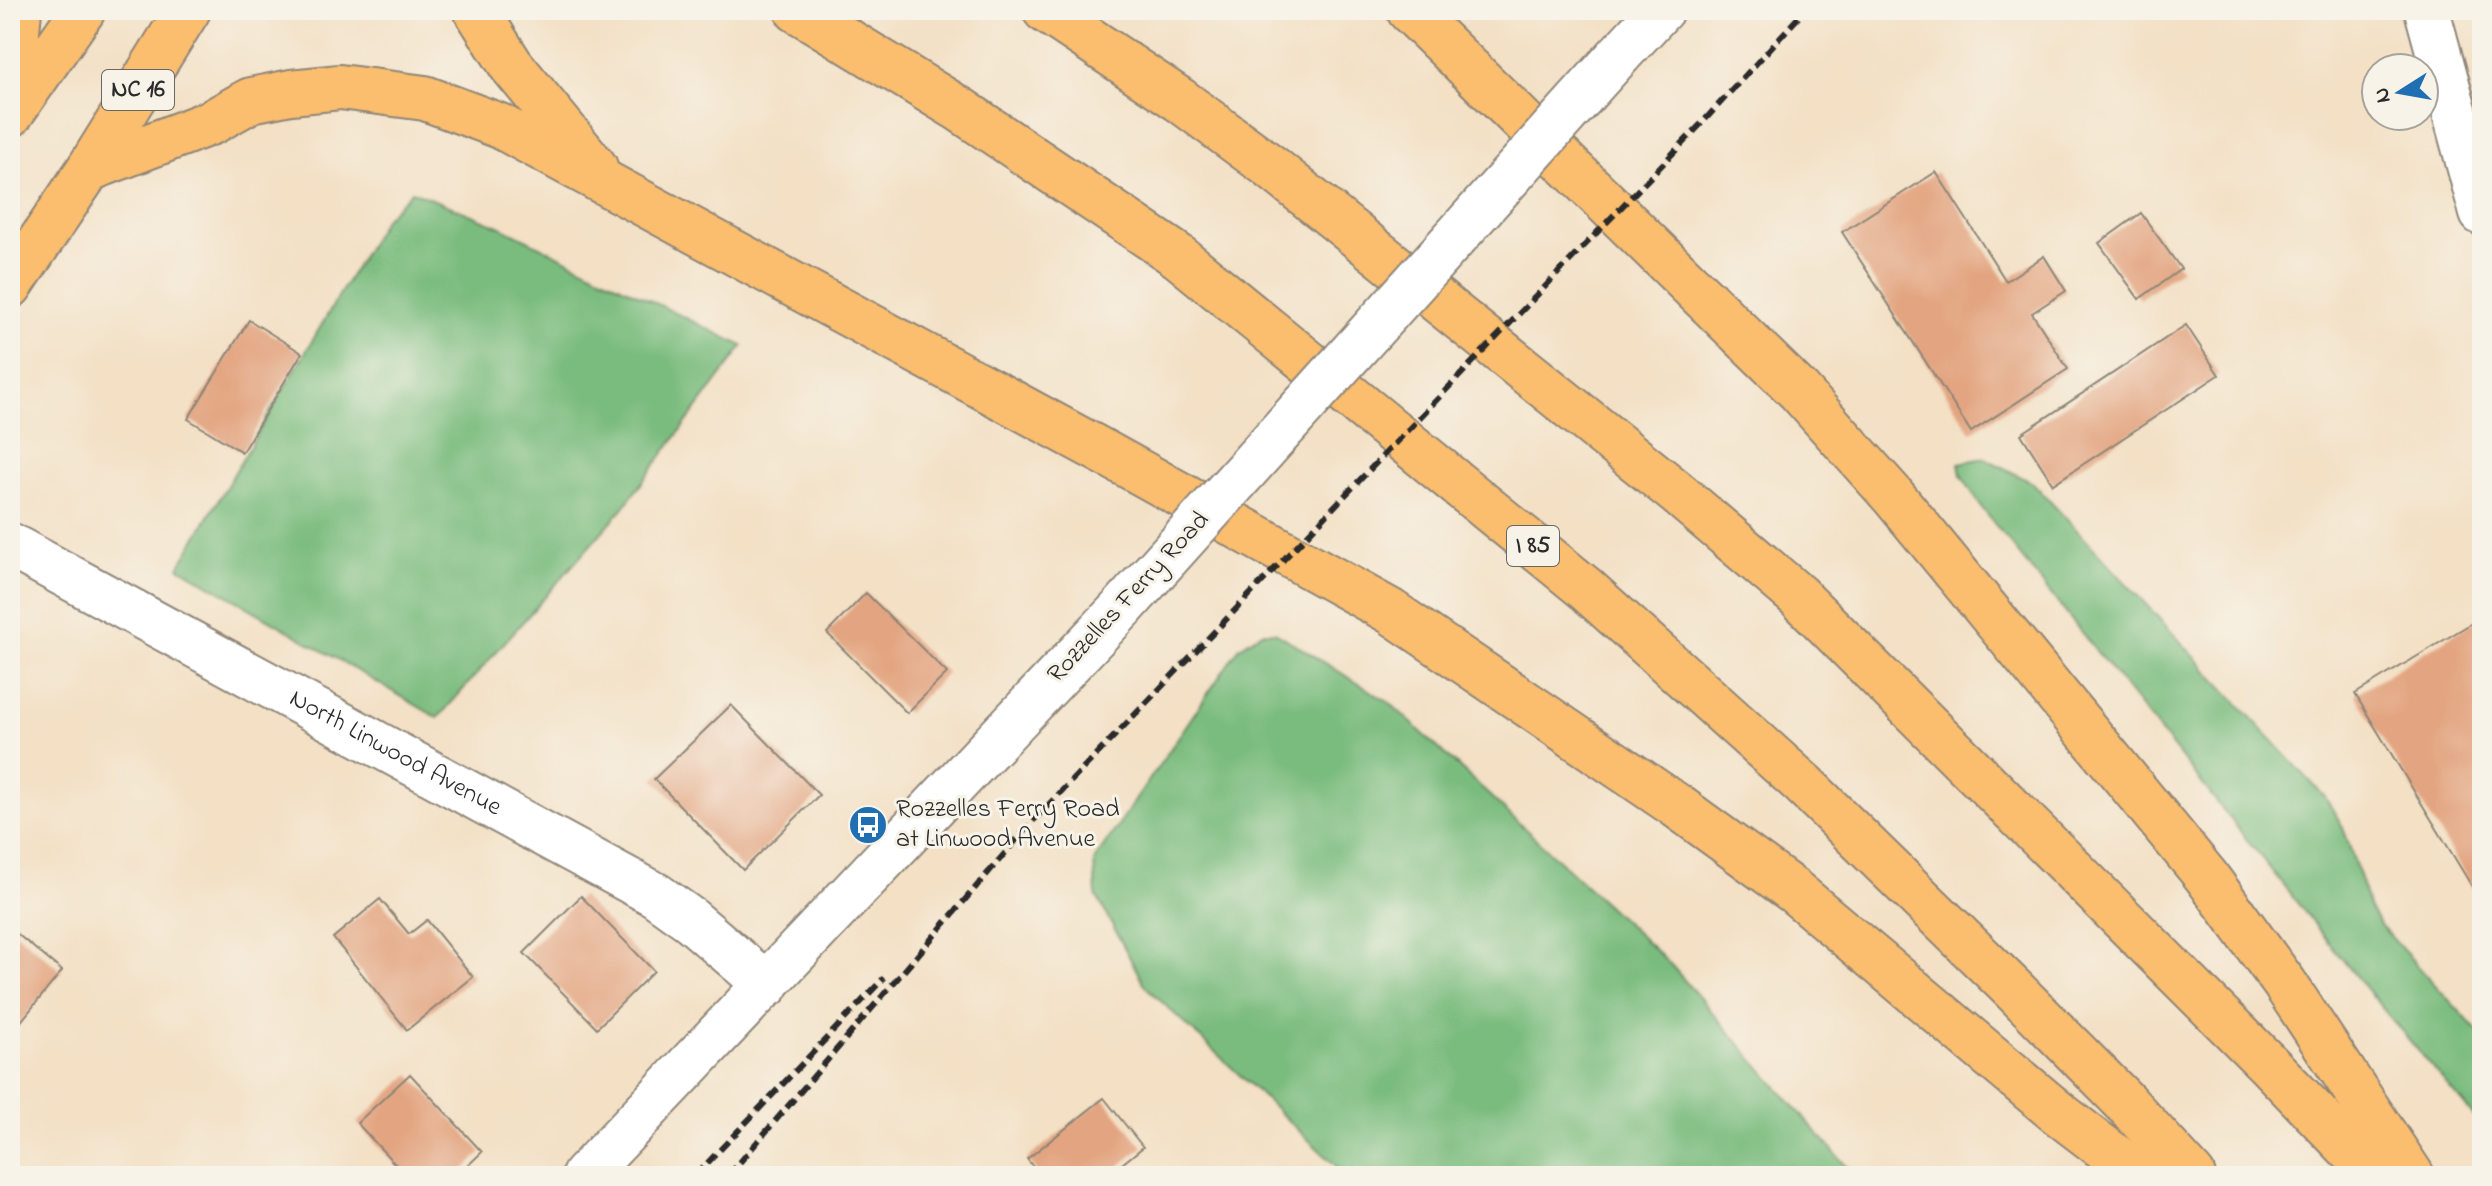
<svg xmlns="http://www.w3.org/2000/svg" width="2492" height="1186" font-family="'Indie Flower',sans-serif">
  <rect width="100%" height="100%" fill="#f7f3e8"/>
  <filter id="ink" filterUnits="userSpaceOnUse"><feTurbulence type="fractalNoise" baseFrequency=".0125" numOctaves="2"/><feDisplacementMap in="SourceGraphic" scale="16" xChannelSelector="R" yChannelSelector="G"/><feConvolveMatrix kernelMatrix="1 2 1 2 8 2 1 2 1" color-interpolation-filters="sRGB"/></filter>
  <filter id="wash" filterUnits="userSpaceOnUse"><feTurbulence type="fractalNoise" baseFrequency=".006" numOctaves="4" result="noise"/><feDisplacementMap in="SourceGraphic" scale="32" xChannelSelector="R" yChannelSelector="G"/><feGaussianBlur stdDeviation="1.8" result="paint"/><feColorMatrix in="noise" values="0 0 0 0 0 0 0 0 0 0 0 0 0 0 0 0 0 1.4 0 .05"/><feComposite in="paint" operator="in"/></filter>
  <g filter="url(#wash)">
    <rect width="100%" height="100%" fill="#f3e0c5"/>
    <!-- forest -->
    <g fill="#7abc7e" stroke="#527454" stroke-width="2">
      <polygon points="412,191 499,226 743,346 623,508 438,718 179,567 384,219"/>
      <polygon points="1985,458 2033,483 2325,797 2343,827 2370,909 2381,926 2482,1036 2482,1126 2367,990 1982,508 1961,475 1959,463"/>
      <polygon points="1262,632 1275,632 1390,703 1671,965 1855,1176 1347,1176 1145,986 1096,895 1094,861 1239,648"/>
    </g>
    <g id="blocks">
      <!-- building -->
      <g fill="#e3a581">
        <polygon points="1936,172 2006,281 2044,256 2066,291 2032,313 2068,369 1971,432 1842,232"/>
        <polygon points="2141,213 2181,269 2139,299 2099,243"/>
        <polygon points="249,320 302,353 242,452 188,419"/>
        <polygon points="2186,325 2219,375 2053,484 2021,434"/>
        <polygon points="866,593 947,673 907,713 827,633"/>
        <polygon points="2482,617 2482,903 2355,694"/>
        <polygon points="731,705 819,795 743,870 654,779"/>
        <polygon points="581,896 654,971 597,1028 524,953"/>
        <polygon points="380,899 409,934 427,920 473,977 407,1030 333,938"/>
        <polygon points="10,928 62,971 10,1035"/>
        <polygon points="410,1074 482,1152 457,1176 406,1176 357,1123"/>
        <polygon points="1104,1098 1143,1147 1107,1176 1040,1176 1027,1159"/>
      </g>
    </g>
  </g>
  <g filter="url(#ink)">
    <use href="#blocks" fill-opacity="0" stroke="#8f8678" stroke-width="2"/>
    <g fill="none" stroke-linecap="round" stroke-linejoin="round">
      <!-- minor casing -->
      <g stroke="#8f8678" stroke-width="48">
        <g id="minor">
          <polyline points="2427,10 2482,213"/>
          <polyline points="1620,54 1661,10"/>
          <path id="s1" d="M10,545L656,895L691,920L767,985"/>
          <polyline points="584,1176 1123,607"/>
        </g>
      </g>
      <!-- highway casing -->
      <g stroke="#8f8678" stroke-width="48">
        <g id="highway">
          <polyline points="476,10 511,65 595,167"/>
          <polyline points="797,10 961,110 1178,256 1585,588 1803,784 2015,991 2125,1102 2193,1176"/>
          <polyline points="1045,10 1180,100 1271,167 1676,492 1798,596 2268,1064 2376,1176"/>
          <polyline points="1409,10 1799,391 1893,496 2206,876 2285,984 2412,1176"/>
          <polyline points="10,109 19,10"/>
          <polyline points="10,115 83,10"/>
          <polyline points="89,169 212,122 251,100 291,92 340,87 425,98 500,126 1109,455 1390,611 1677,806 1794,891 2057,1112 2141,1176"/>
          <polyline points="10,286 89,169 188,10"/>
        </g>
      </g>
      <!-- minor -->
      <use href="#minor" stroke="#fff" stroke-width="44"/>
      <!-- highway -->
      <use href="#highway" stroke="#fbbd6e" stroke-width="44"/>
      <!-- rail -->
      <g stroke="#2b2b2b" stroke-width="6" stroke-dasharray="12 6" stroke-linecap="butt">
        <polyline points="695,1176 884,978"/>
        <polyline points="728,1176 1030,824 1701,124 1805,10"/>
      </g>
      <!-- minor-bridge casing -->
      <g stroke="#8f8678" stroke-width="48" stroke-linecap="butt">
        <polyline id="minor-bridge" points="1123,607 1620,54"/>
      </g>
      <!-- minor-bridge -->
      <use href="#minor-bridge" stroke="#fff" stroke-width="44"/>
    </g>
  </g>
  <!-- icons -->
  <defs>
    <g id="bus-disc" transform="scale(2)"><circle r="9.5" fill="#1f6fb2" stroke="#f7f3e8"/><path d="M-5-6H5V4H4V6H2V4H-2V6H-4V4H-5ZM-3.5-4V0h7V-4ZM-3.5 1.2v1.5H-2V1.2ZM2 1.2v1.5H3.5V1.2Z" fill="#fff"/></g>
  </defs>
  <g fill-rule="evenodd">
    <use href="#bus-disc" x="868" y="825"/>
  </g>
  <g text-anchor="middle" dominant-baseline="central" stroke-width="6" stroke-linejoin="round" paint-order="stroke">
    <!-- shield labels -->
    <g fill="#f7f3e8" stroke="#686764" stroke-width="2">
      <rect x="102" y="70" width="72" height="40" rx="6"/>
      <rect x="1507" y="526" width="52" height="40" rx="6"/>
    </g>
    <g font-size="24" font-weight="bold" fill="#2b2b2b">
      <text x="138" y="90">NC 16</text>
      <text x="1533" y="546">I 85</text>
    </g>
    <!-- street labels -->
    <g font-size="26" fill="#2b2b2b" stroke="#f7f3e8">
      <text transform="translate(1129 598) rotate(-47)">Rozzelles Ferry Road</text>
      <text stroke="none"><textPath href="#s1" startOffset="438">North Linwood Avenue</textPath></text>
    </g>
    <!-- poi labels -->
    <g font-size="26" fill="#2b2b2b" stroke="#f7f3e8" text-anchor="start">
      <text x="896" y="810">Rozzelles Ferry Road<tspan x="896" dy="30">at Linwood Avenue</tspan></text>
    </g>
  </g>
  <!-- margin -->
  <rect width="2492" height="1186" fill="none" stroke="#f7f3e8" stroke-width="40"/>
  <!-- north arrow -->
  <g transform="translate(2400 92) rotate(259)"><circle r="38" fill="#f7f3e8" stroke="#a5a39c" stroke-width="2"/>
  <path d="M0-6L14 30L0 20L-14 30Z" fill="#1f6fb2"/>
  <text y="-12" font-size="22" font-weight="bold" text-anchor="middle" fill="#2b2b2b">N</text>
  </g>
</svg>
